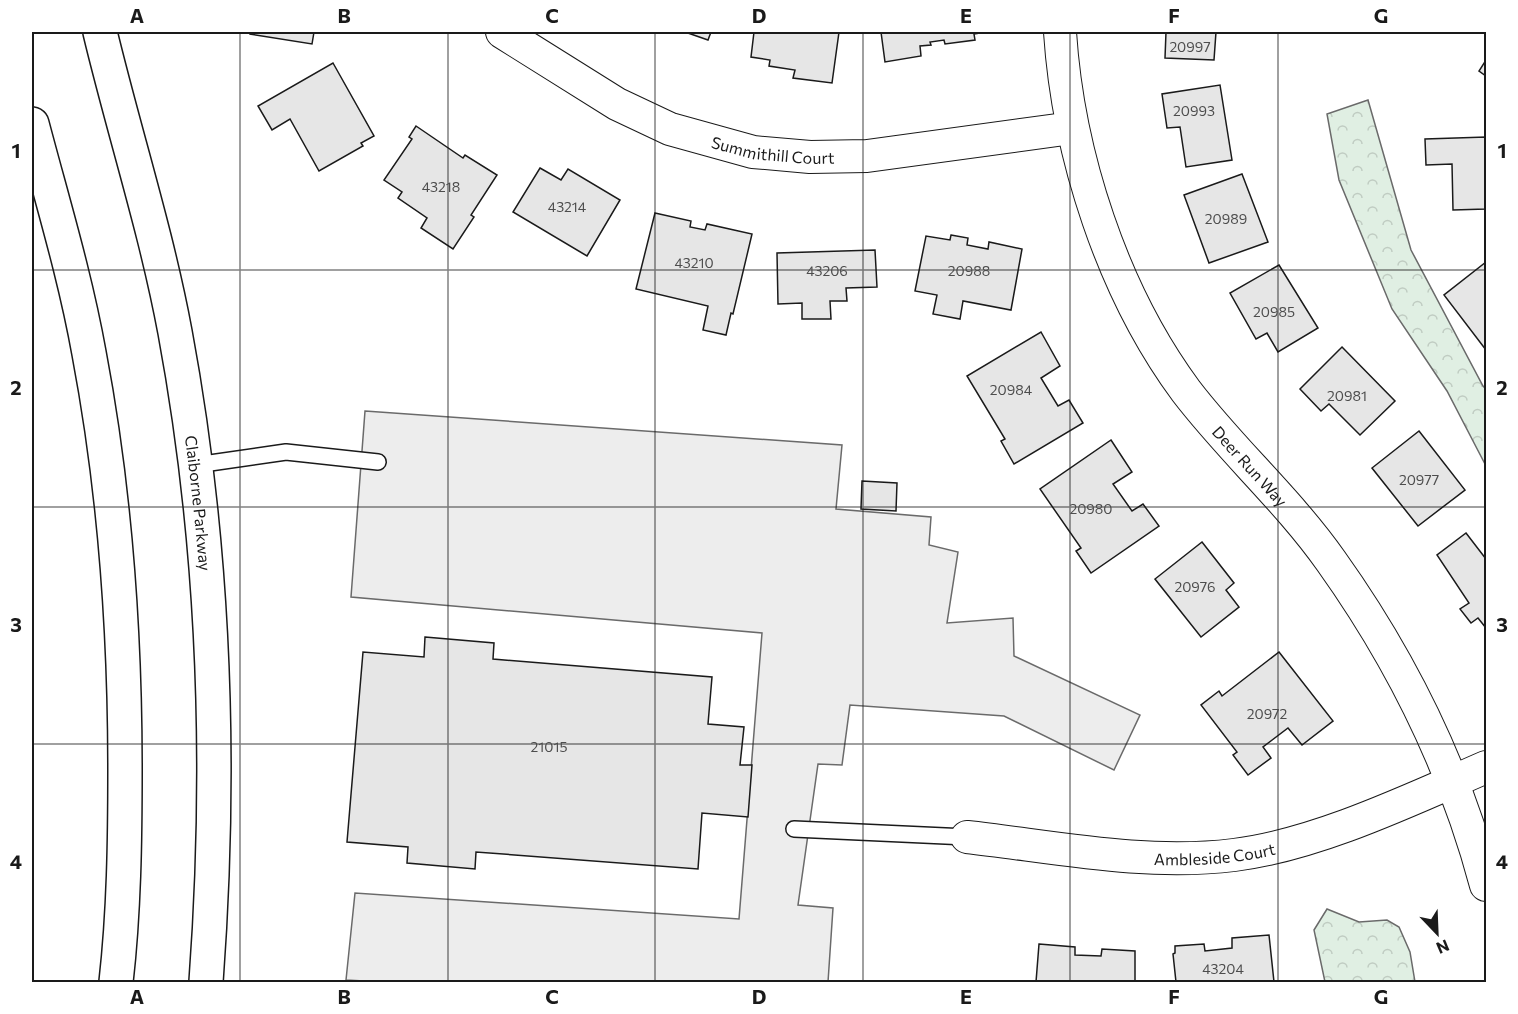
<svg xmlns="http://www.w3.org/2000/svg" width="1518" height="1014" font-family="Commissioner,sans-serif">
  <defs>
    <pattern id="forest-crowns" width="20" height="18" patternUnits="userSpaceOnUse" patternTransform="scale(1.5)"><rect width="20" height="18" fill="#e0efe3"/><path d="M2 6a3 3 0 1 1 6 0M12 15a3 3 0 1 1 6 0" fill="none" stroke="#c0ccc2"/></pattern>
  </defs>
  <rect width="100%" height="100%" fill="#fff"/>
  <!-- forest -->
  <g fill="url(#forest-crowns)" stroke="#6a6a6a" stroke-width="1.5">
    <polygon points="1368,100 1411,250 1483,386 1486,389 1486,466 1447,391 1392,309 1339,180 1327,114"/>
    <polygon points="1327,909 1359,922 1387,920 1399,927 1410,952 1415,982 1325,982 1314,930"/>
  </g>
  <!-- parking -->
  <polygon fill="#ededed" stroke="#6a6a6a" stroke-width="1.5" points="365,411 842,445 836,509 931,517 929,545 958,552 947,623 1013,618 1014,656 1140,715 1114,770 1004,716 850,705 842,765 818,764 798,905 833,908 828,982 382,982 346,980 355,893 739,919 762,633 351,597"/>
  <!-- building -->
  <g fill="#e6e6e6" stroke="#1a1a1a" stroke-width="1.5">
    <polygon points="250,32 314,32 312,44 250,34"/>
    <polygon points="685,32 711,32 708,40"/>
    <polygon points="754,32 839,32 832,83 793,78 795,70 769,66 770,60 751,57"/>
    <polygon points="881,32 979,32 980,33 974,34 975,40 945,44 944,40 930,42 931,45 920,46 921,56 885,62"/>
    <polygon points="1166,32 1239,32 1216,32 1214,60 1165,58"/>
    <polygon points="1486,60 1486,76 1479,71"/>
    <polygon points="333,63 374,136 361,143 363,146 319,171 290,119 272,130 258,106"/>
    <polygon points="1220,85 1232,160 1186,167 1180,127 1167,128 1162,94"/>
    <polygon points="416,126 463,158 465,155 497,175 471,215 474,217 453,249 421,228 427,218 398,198 402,192 384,180 412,139 409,137"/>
    <polygon points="1486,137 1486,209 1453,210 1452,164 1426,165 1425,139"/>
    <polygon points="540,168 561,180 568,169 620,200 587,256 513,212"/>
    <polygon points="1242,174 1268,242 1209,263 1184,195"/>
    <polygon points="655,213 691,221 690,227 705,230 707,224 752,234 733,314 731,313 726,335 703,330 708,306 636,289"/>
    <polygon points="951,235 968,238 967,245 988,249 989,242 1022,249 1011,310 963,301 960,319 933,314 937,295 915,291 926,236 950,240"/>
    <polygon points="875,250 877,287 846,288 847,301 830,301 831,319 802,319 802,303 778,304 777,253"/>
    <polygon points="1486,262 1486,350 1444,295"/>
    <polygon points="1279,265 1318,328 1278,352 1267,333 1256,339 1230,293"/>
    <polygon points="1041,332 1060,366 1041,378 1058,406 1069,400 1083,423 1014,464 1001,441 1005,439 967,376"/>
    <polygon points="1342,347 1395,401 1360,435 1329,404 1321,411 1300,389"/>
    <polygon points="1419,431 1465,490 1418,526 1372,468"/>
    <polygon points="1111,440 1132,472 1113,484 1132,511 1143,504 1159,526 1091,573 1076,551 1081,548 1040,489"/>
    <polygon points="862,481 897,483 896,511 861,509"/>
    <polygon points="1466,533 1486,559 1486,628 1478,618 1471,623 1460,609 1469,603 1437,555"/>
    <polygon points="1202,542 1234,583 1226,590 1239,607 1201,637 1155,579"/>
    <polygon points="425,637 494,643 493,659 712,677 708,724 744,727 740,765 752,765 748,817 702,813 698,869 476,852 475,869 407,863 408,847 347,842 363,652 424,657"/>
    <polygon points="1279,652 1333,721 1302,745 1288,728 1263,747 1271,758 1248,775 1233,755 1237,752 1201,705 1219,691 1222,696"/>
    <polygon points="1269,935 1274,982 1176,982 1173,954 1175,953 1175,946 1204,944 1205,951 1232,948 1232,938"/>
    <polygon points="1039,944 1075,947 1075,955 1101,956 1102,949 1135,951 1135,982 1036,982"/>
  </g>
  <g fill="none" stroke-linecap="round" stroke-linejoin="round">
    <!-- lane casing -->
    <g stroke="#1a1a1a" stroke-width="18">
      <g id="lane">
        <polyline points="196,465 286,452 378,462"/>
        <polyline points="794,829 967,837"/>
      </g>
    </g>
    <!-- street casing -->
    <g stroke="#1a1a1a" stroke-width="34">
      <g id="street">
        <path id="s1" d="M502,32L617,104L670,129L753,152L810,157L867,156L1072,128"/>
        <path id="s2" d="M1060,32C1068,154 1112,291 1186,391C1231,450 1288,500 1331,561C1401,659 1455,769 1486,885"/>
        <path id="s3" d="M967,837C1055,847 1145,866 1234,855C1316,845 1410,800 1486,767"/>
      </g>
    </g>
    <!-- secondary casing -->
    <g stroke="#1a1a1a" stroke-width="36">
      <g id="secondary">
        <path id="s4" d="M100,32C124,132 156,230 175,332C215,547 222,765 206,982"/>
        <path d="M32,124C52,200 75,275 89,353C115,490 125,630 125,769C125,840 124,912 116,982"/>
      </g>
    </g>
    <!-- lane -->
    <use href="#lane" stroke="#fff" stroke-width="15"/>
    <!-- street -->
    <use href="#street" stroke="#fff" stroke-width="32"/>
    <!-- secondary -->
    <use href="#secondary" stroke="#fff" stroke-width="33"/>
  </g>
  <!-- grid -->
  <path fill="none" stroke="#1a1a1a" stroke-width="1.5" stroke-opacity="0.55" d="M240,32V982M448,32V982M655,32V982M863,32V982M1070,32V982M1278,32V982M32,270H1486M32,507H1486M32,744H1486"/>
  <g text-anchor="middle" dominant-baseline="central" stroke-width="4.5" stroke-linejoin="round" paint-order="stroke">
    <!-- number labels -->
    <g font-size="14" fill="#4d4d4d">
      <text x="1190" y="46">20997</text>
      <text x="1194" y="110">20993</text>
      <text x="441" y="186">43218</text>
      <text x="567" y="206">43214</text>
      <text x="1226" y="218">20989</text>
      <text x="694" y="262">43210</text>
      <text x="827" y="270">43206</text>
      <text x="969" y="270">20988</text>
      <text x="1274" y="311">20985</text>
      <text x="1011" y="389">20984</text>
      <text x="1347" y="395">20981</text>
      <text x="1419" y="479">20977</text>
      <text x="1091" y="508">20980</text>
      <text x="1195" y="586">20976</text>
      <text x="1267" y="713">20972</text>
      <text x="549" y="746">21015</text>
      <text x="1223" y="968">43204</text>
    </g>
    <!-- street labels -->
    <g font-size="16" fill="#1a1a1a" stroke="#fff">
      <text stroke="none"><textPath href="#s1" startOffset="300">Summithill Court</textPath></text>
      <text stroke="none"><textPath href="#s2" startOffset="484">Deer Run Way</textPath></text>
      <text stroke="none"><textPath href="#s4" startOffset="482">Claiborne Parkway</textPath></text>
      <text stroke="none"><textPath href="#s3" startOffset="249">Ambleside Court</textPath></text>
    </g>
  </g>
  <!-- border -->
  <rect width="1518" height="1014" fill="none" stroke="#ffffff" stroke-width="66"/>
  <!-- north arrow -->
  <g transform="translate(1437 933) rotate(157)" stroke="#ffffff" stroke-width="4.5" paint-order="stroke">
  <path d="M0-4.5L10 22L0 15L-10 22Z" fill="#1a1a1a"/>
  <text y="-9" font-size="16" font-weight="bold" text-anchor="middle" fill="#1a1a1a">N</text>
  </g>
  <rect x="33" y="33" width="1452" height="948" fill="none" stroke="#1a1a1a" stroke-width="2"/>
  <g font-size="20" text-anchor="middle" font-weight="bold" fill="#1a1a1a">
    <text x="137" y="23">A</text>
    <text x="344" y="23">B</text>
    <text x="552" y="23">C</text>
    <text x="759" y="23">D</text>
    <text x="966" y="23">E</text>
    <text x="1174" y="23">F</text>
    <text x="1381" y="23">G</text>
    <text x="16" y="158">1</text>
    <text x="1502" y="158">1</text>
    <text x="16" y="395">2</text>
    <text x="1502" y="395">2</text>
    <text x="16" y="632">3</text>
    <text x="1502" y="632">3</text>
    <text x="16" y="869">4</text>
    <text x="1502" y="869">4</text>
    <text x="137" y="1004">A</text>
    <text x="344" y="1004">B</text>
    <text x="552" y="1004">C</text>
    <text x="759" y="1004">D</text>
    <text x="966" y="1004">E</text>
    <text x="1174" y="1004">F</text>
    <text x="1381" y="1004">G</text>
  </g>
</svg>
